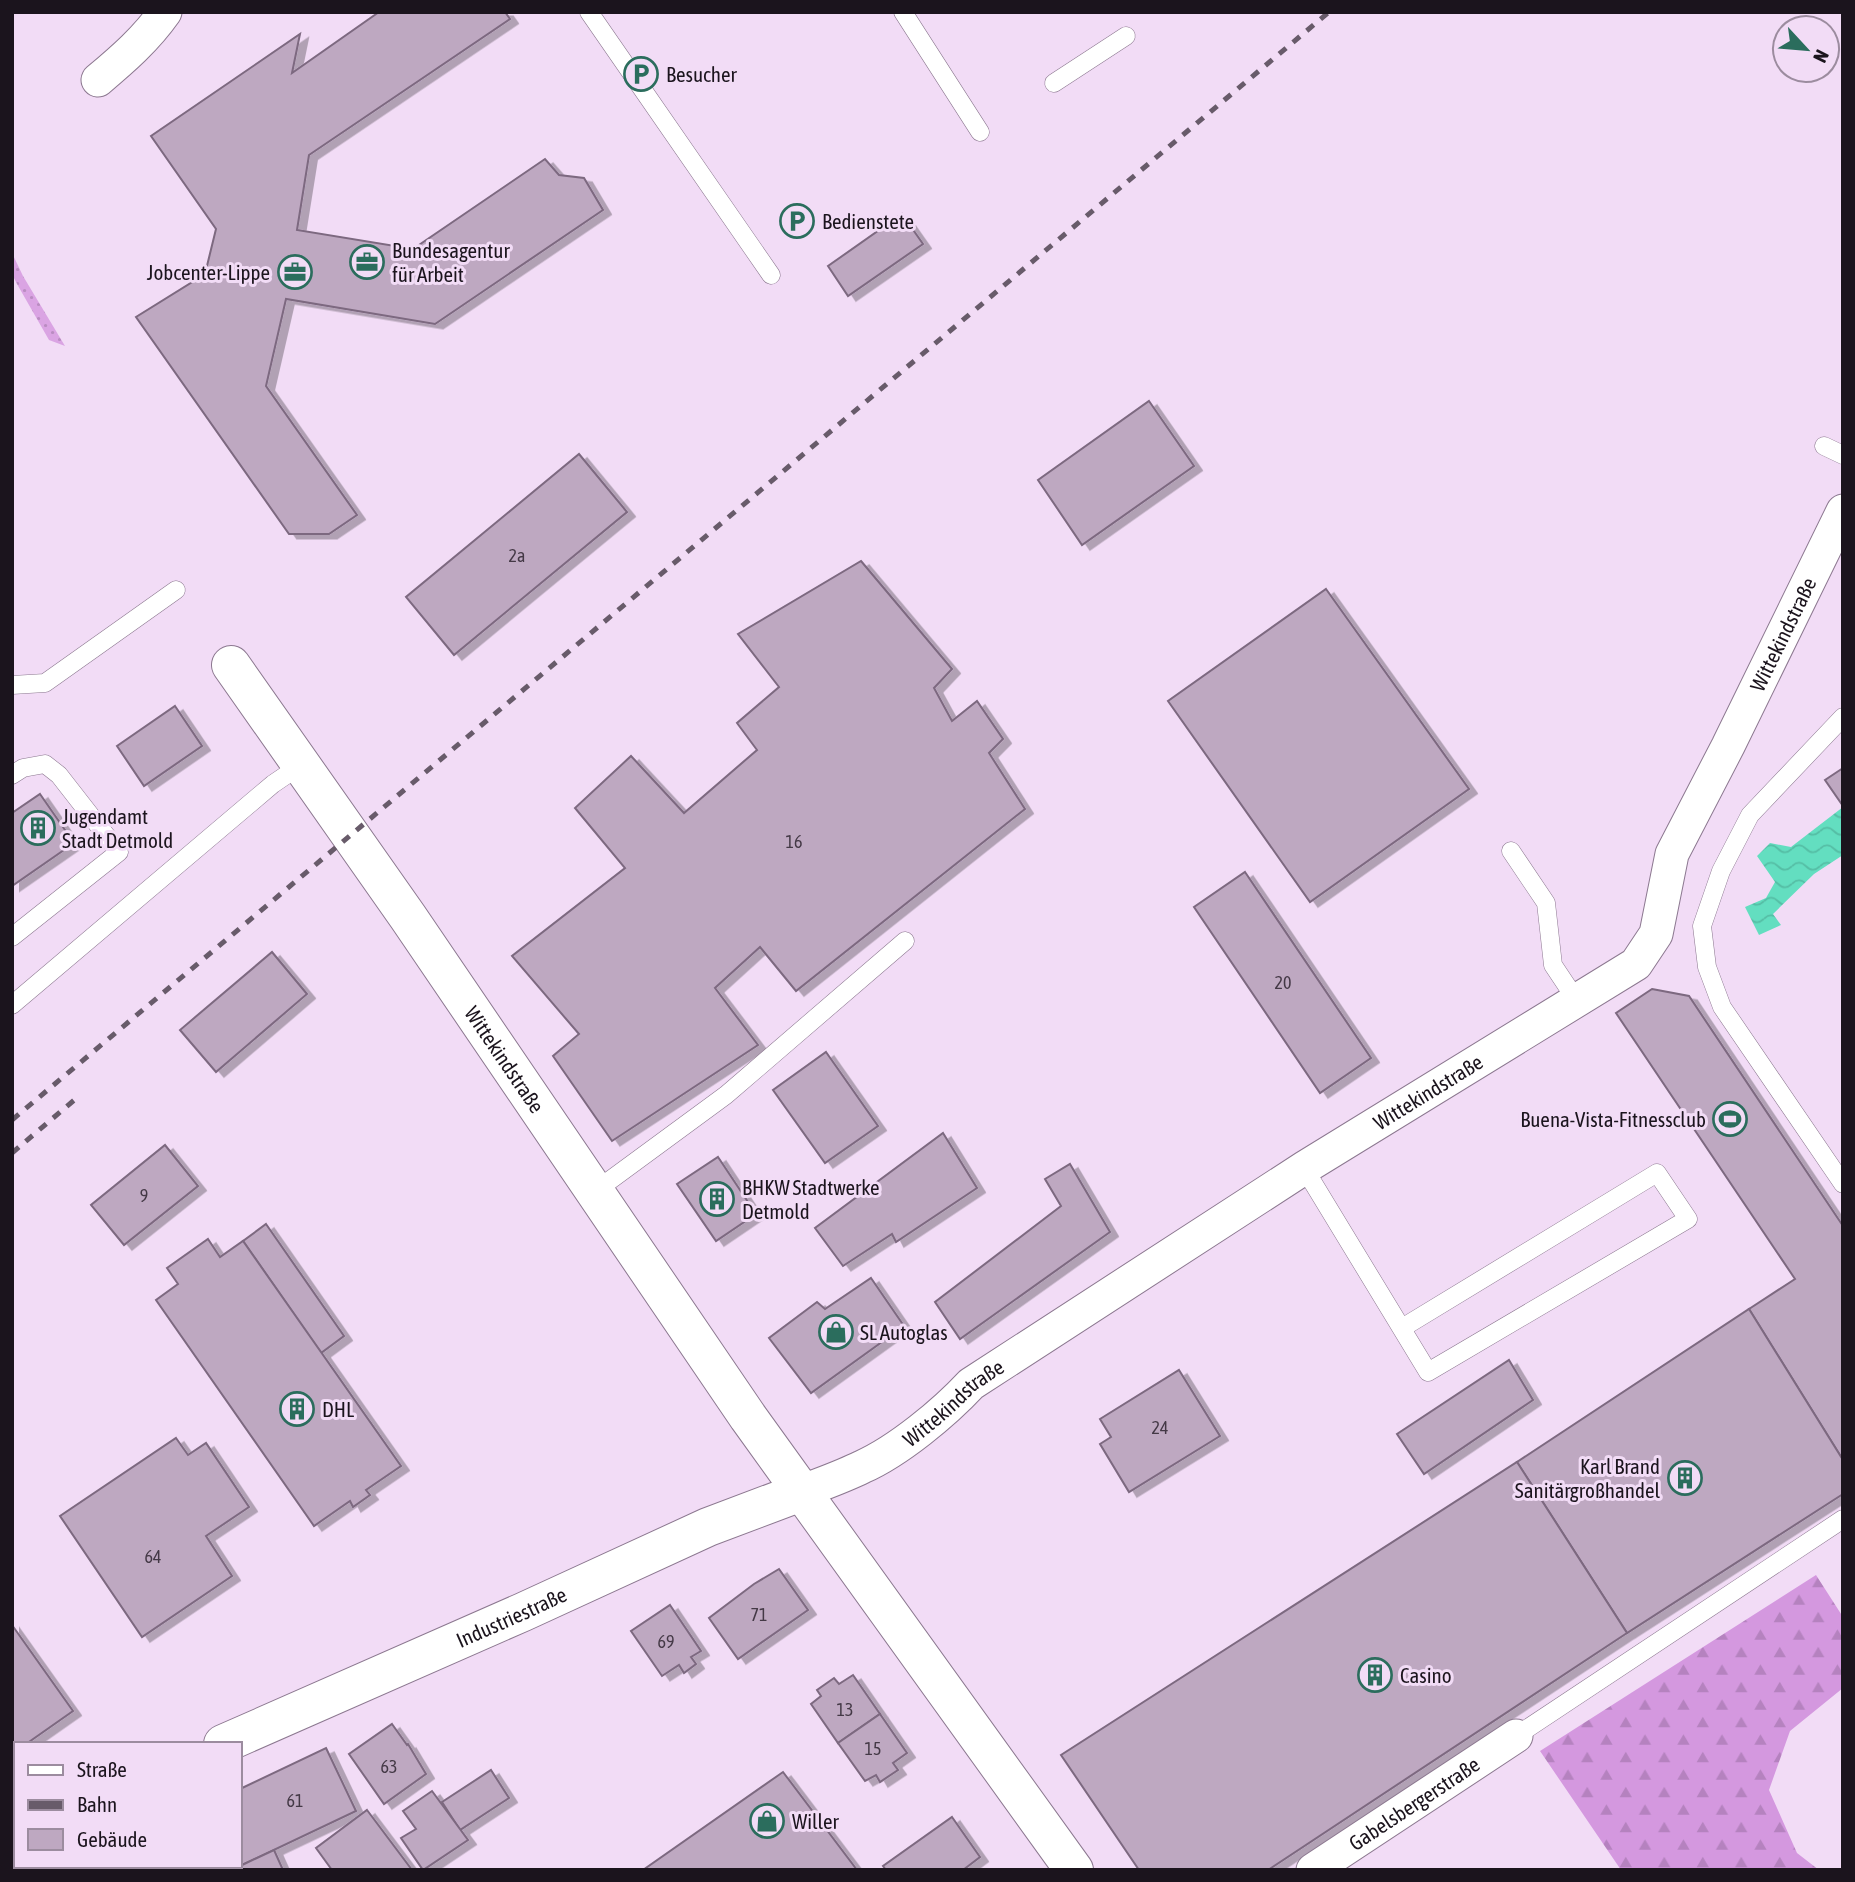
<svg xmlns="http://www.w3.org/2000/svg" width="1855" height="1882" font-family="'Asap Condensed',sans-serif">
  <defs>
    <pattern id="grass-dots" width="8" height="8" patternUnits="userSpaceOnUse" patternTransform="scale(1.75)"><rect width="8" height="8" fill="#daa4e3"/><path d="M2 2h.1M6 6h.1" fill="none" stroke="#ba8cc2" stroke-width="1.8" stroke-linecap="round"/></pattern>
    <pattern id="forest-firs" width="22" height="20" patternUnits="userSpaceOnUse" patternTransform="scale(1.75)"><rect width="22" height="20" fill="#d498df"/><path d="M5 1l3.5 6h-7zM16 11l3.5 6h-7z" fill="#b582bf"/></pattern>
    <pattern id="water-waves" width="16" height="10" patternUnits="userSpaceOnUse" patternTransform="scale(1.75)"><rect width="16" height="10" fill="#63dec0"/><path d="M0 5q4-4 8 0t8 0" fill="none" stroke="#55bea5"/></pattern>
    <filter id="shadow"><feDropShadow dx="8" dy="4.5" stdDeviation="0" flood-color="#0004"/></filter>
  </defs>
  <rect width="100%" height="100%" fill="#f2dcf6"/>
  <!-- grass -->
  <polygon fill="url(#grass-dots)" points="12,253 23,276 65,346 49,340 17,284 12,274"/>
  <!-- forest -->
  <polygon fill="url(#forest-firs)" points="1816,1575 1843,1617 1843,1688 1790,1731 1769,1790 1797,1853 1819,1870 1621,1870 1540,1751"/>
  <!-- water -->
  <polygon fill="url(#water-waves)" points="1843,807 1843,855 1814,874 1773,914 1781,925 1759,935 1745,907 1766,898 1775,882 1757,856 1770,843 1791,847"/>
  <!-- building -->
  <g fill="#bea8c1" stroke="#7d6980" stroke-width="2" filter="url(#shadow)">
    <polygon points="379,12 505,12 510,19 309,155 297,230 413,249 545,159 559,175 584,178 603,210 435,324 286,299 266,386 357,515 329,534 289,534 136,317 205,274 216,229 151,136 300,34 292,73"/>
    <polygon points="902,214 923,244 848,296 828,266"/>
    <polygon points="1149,401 1194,466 1082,545 1038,480"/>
    <polygon points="579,454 627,512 454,655 406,597"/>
    <polygon points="861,561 952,669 934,688 952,721 977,701 1003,739 989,753 1025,809 796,991 760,947 715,988 758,1045 612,1141 553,1056 579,1034 512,956 625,868 575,808 631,756 684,813 757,750 737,723 779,687 738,634"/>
    <polygon points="1326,589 1469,789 1310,902 1168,701"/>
    <polygon points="175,706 202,746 144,786 117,746"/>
    <polygon points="1843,768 1843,806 1825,780"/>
    <polygon points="40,794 74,843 12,886 12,813"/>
    <polygon points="1245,872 1371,1058 1320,1093 1194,907"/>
    <polygon points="272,952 307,994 216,1072 180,1030"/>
    <polygon points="1652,989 1689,996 1843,1226 1843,1460 1749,1309 1795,1279 1616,1013"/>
    <polygon points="826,1052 878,1126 825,1163 773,1090"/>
    <polygon points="943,1133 977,1188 896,1242 892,1234 843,1266 815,1228"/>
    <polygon points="165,1145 198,1186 124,1245 91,1205"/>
    <polygon points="718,1157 756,1214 716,1241 677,1184"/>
    <polygon points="1070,1164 1110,1232 960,1339 935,1302 1061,1206 1045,1179"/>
    <polygon points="266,1224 344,1336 321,1353 243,1241"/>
    <polygon points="208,1239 220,1257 243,1241 401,1466 366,1490 370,1495 353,1507 350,1501 314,1526 156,1300 178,1284 167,1268"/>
    <polygon points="871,1278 904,1326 811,1393 769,1338 817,1302 825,1309"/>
    <polygon points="1749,1309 1843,1460 1843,1494 1627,1633 1517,1462"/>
    <polygon points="1509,1360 1533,1400 1424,1474 1397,1434"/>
    <polygon points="1179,1370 1220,1436 1129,1492 1100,1444 1111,1437 1100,1419"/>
    <polygon points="176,1438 188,1455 206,1443 249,1507 206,1536 232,1576 142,1637 60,1516"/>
    <polygon points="1517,1462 1627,1633 1268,1870 1139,1870 1061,1755"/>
    <polygon points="779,1569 808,1610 738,1659 709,1618 754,1584"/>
    <polygon points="670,1605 701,1651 691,1657 696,1664 684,1673 679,1665 662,1676 631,1631"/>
    <polygon points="12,1625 73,1711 26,1744 16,1744 16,1751 12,1754"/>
    <polygon points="853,1675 880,1714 838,1743 811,1704 821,1696 817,1690 834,1678 839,1684"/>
    <polygon points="880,1714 907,1753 893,1763 898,1770 880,1782 876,1775 865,1781 838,1743"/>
    <polygon points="392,1724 407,1745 408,1744 426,1774 384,1804 349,1754"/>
    <polygon points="326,1748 356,1811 240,1866 240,1789"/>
    <polygon points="491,1770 509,1798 460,1830 442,1802"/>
    <polygon points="783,1772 857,1870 643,1870"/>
    <polygon points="432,1791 468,1840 423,1870 401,1838 416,1829 403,1811"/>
    <polygon points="367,1810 412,1870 332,1870 316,1848"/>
    <polygon points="952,1817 980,1857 963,1870 886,1870 883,1866"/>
    <polygon points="274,1850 283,1870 231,1870 240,1866"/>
    <polygon points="146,1866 239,1866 231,1870 147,1870"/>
  </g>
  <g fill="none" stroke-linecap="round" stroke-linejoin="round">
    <!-- service casing -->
    <g stroke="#8c7890" stroke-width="19">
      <g id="service">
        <polyline points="589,12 771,275"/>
        <polyline points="903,12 980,132"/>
        <polyline points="1054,83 1126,36"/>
        <polyline points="1824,446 1843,455"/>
        <polyline points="12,685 45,683 176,590"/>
        <polyline points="1843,717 1750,815 1721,871 1702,926 1707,967 1722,1007 1843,1184"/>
        <polyline points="12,775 23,768 45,764 59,775 119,852 12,937"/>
        <polyline points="1511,851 1546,903 1553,965 1577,1001"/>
        <polyline points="12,1005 273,784 301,765"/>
        <polyline points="1304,1168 1428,1372 1688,1219 1657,1173 1402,1328"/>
        <polyline points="594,1192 726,1095 905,941"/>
        <polyline points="1516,1736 1843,1519"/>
      </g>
    </g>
    <!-- minor casing -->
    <g stroke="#8c7890" stroke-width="35">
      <g id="minor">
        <path d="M98,80C123,59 146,39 165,12"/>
        <path id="s1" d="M801,1492C821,1484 842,1477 862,1467C898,1451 944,1413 971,1384L1304,1168L1636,964L1656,934L1672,854L1728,746L1843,511"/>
        <path id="s2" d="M1313,1870L1516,1736"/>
      </g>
    </g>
    <!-- tertiary casing -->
    <g stroke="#8c7890" stroke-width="40">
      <g id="tertiary">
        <path id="s3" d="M231,665L408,917L748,1417L1074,1870"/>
        <path id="s4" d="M223,1744L523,1612L708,1527L801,1492"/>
        <polyline points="12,1835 16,1834"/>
      </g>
    </g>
    <!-- service -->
    <use href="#service" stroke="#fff" stroke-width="18"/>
    <!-- minor -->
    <use href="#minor" stroke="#fff" stroke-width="33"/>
    <!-- tertiary -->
    <use href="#tertiary" stroke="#fff" stroke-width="38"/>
    <!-- rail -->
    <g stroke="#685b6a" stroke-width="5" stroke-dasharray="9 9" stroke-linecap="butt">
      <polyline points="12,1120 1329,12"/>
      <polyline points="12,1153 79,1096"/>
    </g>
  </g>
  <!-- icons -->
  <defs>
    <g id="parking-ring" transform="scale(1.75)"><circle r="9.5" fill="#f2dcf6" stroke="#2b6d5d" stroke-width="1.5"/><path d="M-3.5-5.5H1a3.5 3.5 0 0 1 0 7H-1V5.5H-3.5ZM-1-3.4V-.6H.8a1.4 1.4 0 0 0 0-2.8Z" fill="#2b6d5d"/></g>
    <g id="office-ring" transform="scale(1.75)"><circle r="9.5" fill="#f2dcf6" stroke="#2b6d5d" stroke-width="1.5"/><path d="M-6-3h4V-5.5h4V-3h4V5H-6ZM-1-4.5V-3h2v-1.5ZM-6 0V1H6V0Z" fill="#2b6d5d"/></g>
    <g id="building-ring" transform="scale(1.75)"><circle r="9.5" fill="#f2dcf6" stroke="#2b6d5d" stroke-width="1.5"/><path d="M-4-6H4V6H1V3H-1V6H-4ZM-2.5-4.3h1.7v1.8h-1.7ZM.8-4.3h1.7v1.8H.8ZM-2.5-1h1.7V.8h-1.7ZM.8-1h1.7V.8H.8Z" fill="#2b6d5d"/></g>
    <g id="stadium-ring" transform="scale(1.75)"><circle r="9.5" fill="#f2dcf6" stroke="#2b6d5d" stroke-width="1.5"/><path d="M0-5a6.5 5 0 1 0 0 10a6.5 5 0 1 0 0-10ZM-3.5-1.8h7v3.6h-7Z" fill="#2b6d5d"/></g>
    <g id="shop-ring" transform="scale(1.75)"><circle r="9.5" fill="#f2dcf6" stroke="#2b6d5d" stroke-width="1.5"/><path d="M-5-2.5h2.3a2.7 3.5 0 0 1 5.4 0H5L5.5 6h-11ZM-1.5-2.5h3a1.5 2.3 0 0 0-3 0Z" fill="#2b6d5d"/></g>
  </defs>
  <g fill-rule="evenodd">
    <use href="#parking-ring" x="641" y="74"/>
    <use href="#parking-ring" x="797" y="221"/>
    <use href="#office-ring" x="367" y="262"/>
    <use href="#office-ring" x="295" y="272"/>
    <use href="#building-ring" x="38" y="828"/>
    <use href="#stadium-ring" x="1730" y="1119"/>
    <use href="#building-ring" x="717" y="1199"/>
    <use href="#shop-ring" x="836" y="1332"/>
    <use href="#building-ring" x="297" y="1409"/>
    <use href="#building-ring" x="1685" y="1478"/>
    <use href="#building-ring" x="1375" y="1675"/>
    <use href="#shop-ring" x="767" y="1821"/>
  </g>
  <g text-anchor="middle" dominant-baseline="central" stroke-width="6" stroke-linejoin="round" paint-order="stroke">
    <!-- number labels -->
    <g font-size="18" fill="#443946">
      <text x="517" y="555">2a</text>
      <text x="794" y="841">16</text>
      <text x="1283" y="982">20</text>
      <text x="144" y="1195">9</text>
      <text x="1160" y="1427">24</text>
      <text x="153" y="1556">64</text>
      <text x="759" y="1614">71</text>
      <text x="666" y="1641">69</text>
      <text x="845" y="1709">13</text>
      <text x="873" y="1748">15</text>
      <text x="389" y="1766">63</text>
      <text x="295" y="1800">61</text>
    </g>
    <!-- poi labels -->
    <g font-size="21" fill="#1b141d" stroke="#f2dcf6" text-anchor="start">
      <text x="666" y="74">Besucher</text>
      <text x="822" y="221">Bedienstete</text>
      <text x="392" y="250">Bundesagentur<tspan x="392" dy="24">für Arbeit</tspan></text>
      <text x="270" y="272" text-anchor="end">Jobcenter-Lippe</text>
      <text x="62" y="816">Jugendamt<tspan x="62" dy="24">Stadt Detmold</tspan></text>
      <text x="1706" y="1119" text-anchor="end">Buena-Vista-Fitnessclub</text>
      <text x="742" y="1187">BHKW Stadtwerke<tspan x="742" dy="24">Detmold</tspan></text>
      <text x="860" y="1332">SL Autoglas</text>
      <text x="322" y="1409">DHL</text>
      <text x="1660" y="1466" text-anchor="end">Karl Brand<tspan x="1660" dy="24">Sanitärgroßhandel</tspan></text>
      <text x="1400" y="1675">Casino</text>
      <text x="792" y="1821">Willer</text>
    </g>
    <!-- street labels -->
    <g font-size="21" fill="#1b141d" stroke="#f2dcf6">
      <text stroke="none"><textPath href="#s1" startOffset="1354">Wittekindstraße</textPath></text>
      <text stroke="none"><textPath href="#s3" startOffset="480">Wittekindstraße</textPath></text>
      <text stroke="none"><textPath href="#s1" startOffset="746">Wittekindstraße</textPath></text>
      <text stroke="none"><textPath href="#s1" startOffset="178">Wittekindstraße</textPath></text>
      <text stroke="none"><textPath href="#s4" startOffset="315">Industriestraße</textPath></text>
      <text stroke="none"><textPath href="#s2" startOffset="121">Gabelsbergerstraße</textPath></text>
    </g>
  </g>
  <!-- border -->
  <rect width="1855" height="1882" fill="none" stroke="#1b141d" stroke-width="28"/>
  <!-- legend -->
  <rect x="14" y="1742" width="228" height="126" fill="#f2dcf6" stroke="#9c8c9f" stroke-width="2"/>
  <rect x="28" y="1765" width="35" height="10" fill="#ffffff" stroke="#9c8c9f" stroke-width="2"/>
  <text x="77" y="1777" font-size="21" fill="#1b141d">Straße</text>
  <rect x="28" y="1800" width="35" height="10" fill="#685b6a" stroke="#9c8c9f" stroke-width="2"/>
  <text x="77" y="1812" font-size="21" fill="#1b141d">Bahn</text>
  <rect x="28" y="1829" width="35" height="21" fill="#bea8c1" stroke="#9c8c9f" stroke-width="2"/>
  <text x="77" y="1847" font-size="21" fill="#1b141d">Gebäude</text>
  <!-- north arrow -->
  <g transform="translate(1806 49) rotate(116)"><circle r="33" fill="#f2dcf6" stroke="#9c8c9f" stroke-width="2"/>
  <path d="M0-5L12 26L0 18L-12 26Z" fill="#2b6d5d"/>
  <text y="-10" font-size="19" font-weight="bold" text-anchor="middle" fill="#1b141d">N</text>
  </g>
</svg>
